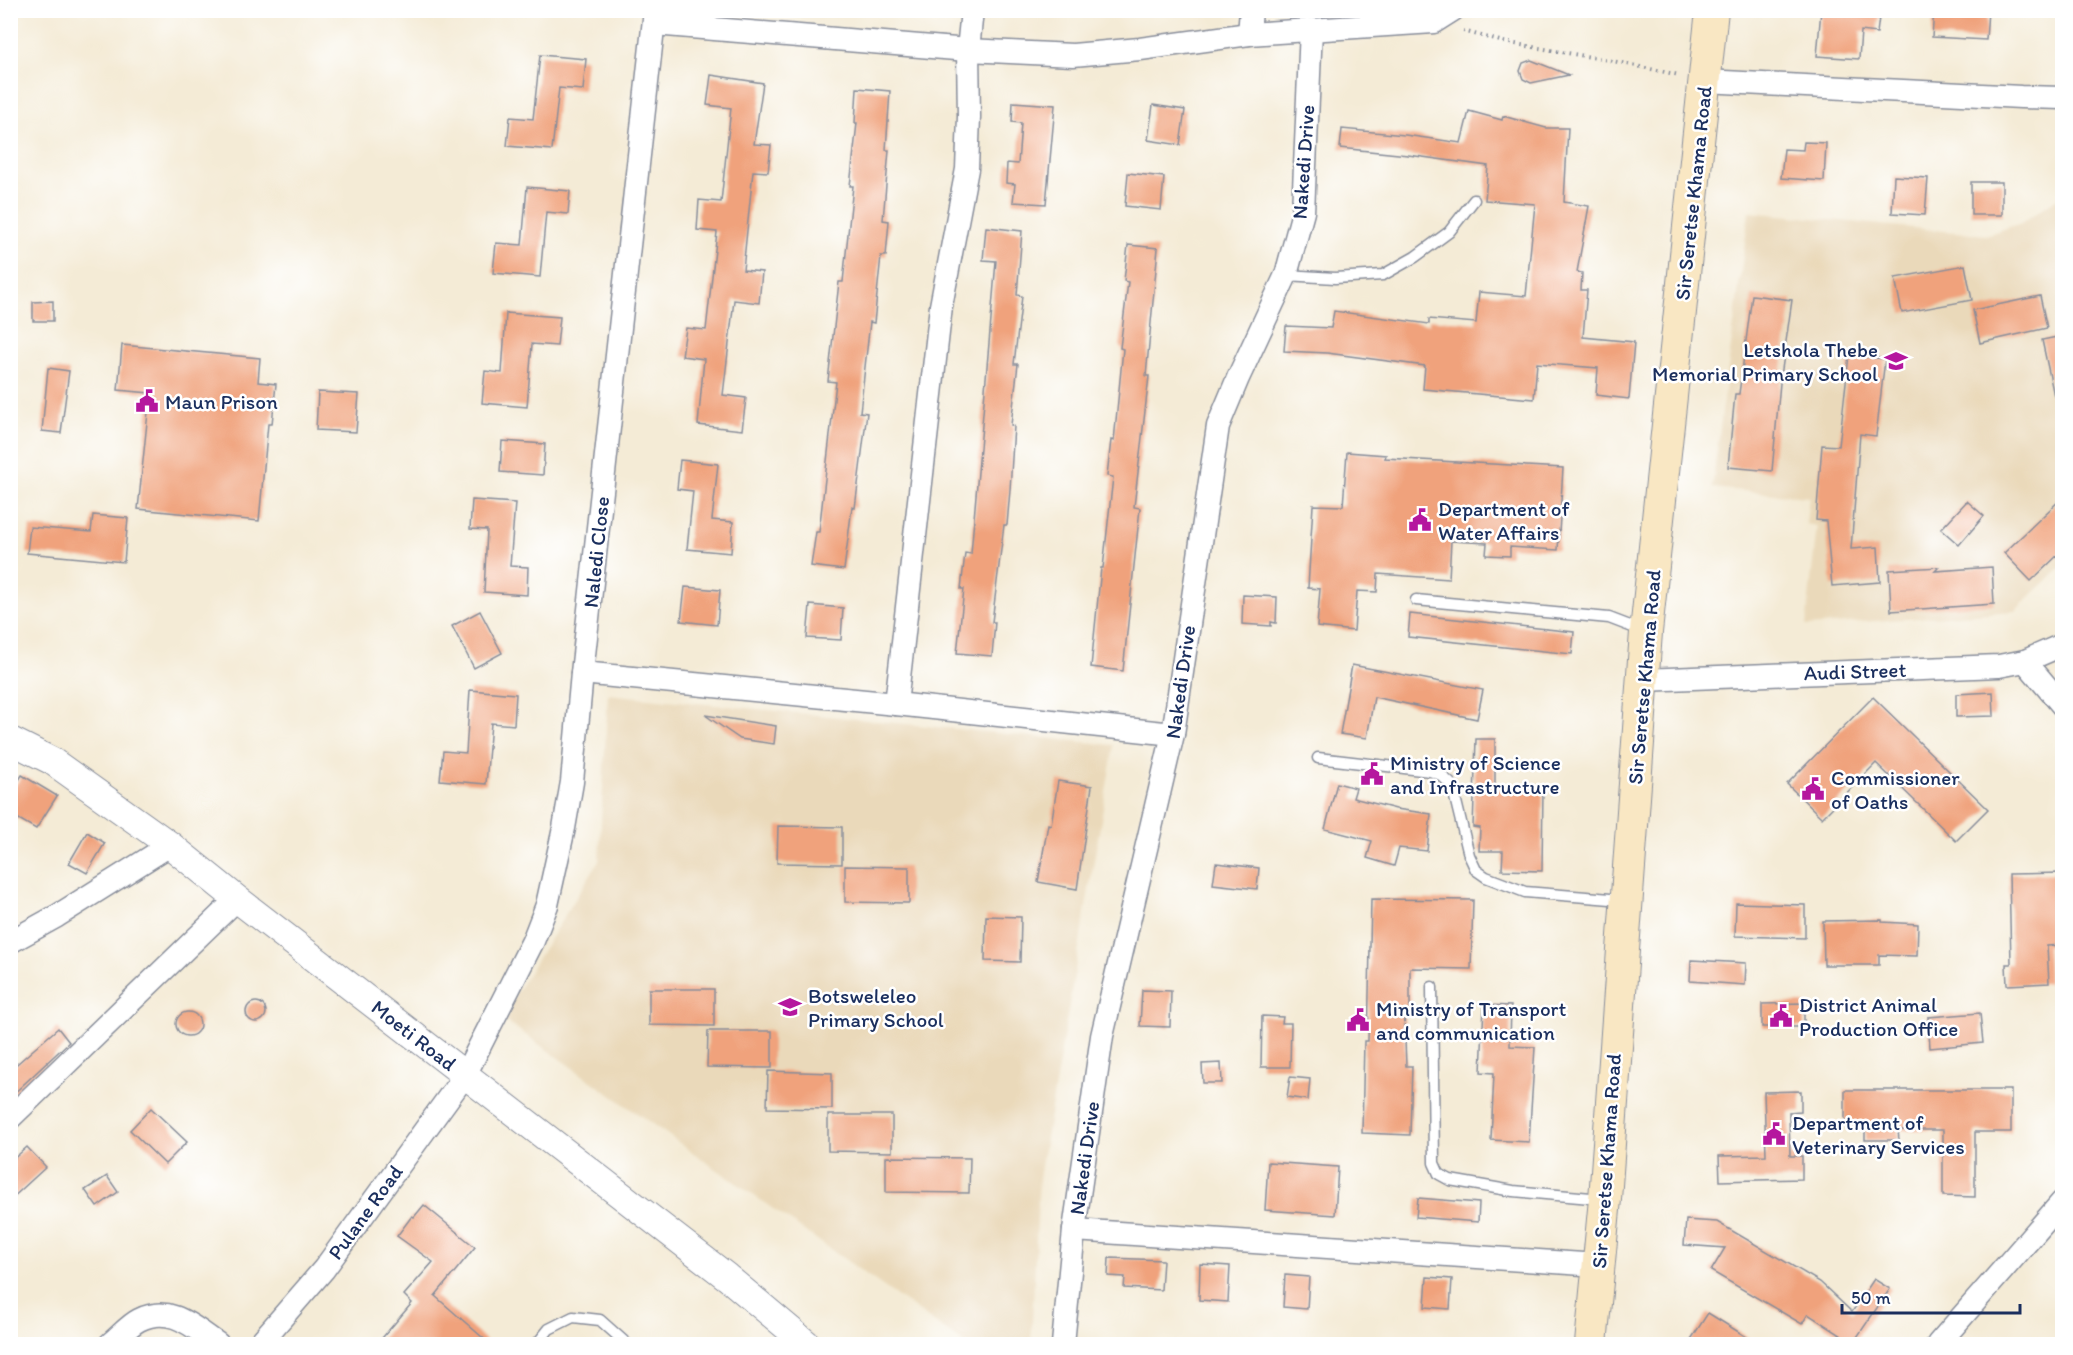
<svg xmlns="http://www.w3.org/2000/svg" width="2073" height="1355" font-family="Itim,sans-serif">
  <rect width="100%" height="100%" fill="#fff"/>
  <filter id="ink" filterUnits="userSpaceOnUse"><feTurbulence type="fractalNoise" baseFrequency=".0167" numOctaves="2"/><feDisplacementMap in="SourceGraphic" scale="12" xChannelSelector="R" yChannelSelector="G"/><feConvolveMatrix kernelMatrix="1 2 1 2 8 2 1 2 1" color-interpolation-filters="sRGB"/></filter>
  <filter id="wash" filterUnits="userSpaceOnUse"><feTurbulence type="fractalNoise" baseFrequency=".008" numOctaves="4" result="noise"/><feDisplacementMap in="SourceGraphic" scale="24" xChannelSelector="R" yChannelSelector="G"/><feGaussianBlur stdDeviation="1.35" result="paint"/><feColorMatrix in="noise" values="0 0 0 0 0 0 0 0 0 0 0 0 0 0 0 0 0 1.4 0 .05"/><feComposite in="paint" operator="in"/></filter>
  <g filter="url(#wash)">
    <rect width="100%" height="100%" fill="#f4ebd6"/>
    <!-- built -->
    <g fill="#ead9ba">
      <polygon points="2062,195 2062,566 2015,611 1806,626 1817,526 1806,524 1809,497 1712,488 1749,212 1986,235 2021,223"/>
      <polygon points="608,694 1114,745 1039,1178 1031,1344 965,1344 506,1021 516,993 599,861"/>
    </g>
    <g id="blocks">
      <!-- building -->
      <g fill="#f0a27c">
        <polygon points="1821,10 1880,10 1877,33 1861,31 1859,59 1817,56"/>
        <polygon points="1934,10 1988,10 1986,40 1932,37"/>
        <polygon points="540,55 586,59 583,90 559,88 552,150 507,146 510,117 533,119"/>
        <polygon points="1531,60 1569,75 1531,83 1523,79 1520,71 1523,63"/>
        <polygon points="711,75 763,83 754,144 771,145 768,172 753,171 743,270 762,272 759,303 734,300 723,395 746,398 742,430 698,425 704,359 682,356 686,328 706,330 717,232 697,230 699,200 721,202 731,108 707,105"/>
        <polygon points="857,88 890,91 886,150 889,150 883,220 889,221 886,256 881,256 874,323 870,322 860,412 867,413 855,508 852,507 844,570 811,566 816,532 819,532 836,382 828,381 839,282 843,282 853,186 850,186 857,123 855,123"/>
        <polygon points="1013,102 1055,105 1046,204 1013,202 1015,184 1006,183 1007,163 1018,164 1021,123 1012,122"/>
        <polygon points="1153,105 1185,110 1180,145 1148,140"/>
        <polygon points="1469,111 1502,120 1503,116 1546,128 1568,128 1564,202 1589,206 1577,272 1582,273 1581,290 1587,290 1583,337 1634,342 1629,399 1596,395 1598,368 1537,363 1534,399 1423,389 1425,366 1327,353 1284,351 1286,326 1331,328 1334,311 1429,324 1429,319 1476,323 1479,292 1526,296 1535,204 1485,200 1488,166 1408,155 1340,148 1342,129 1405,135 1461,143"/>
        <polygon points="1804,142 1826,143 1824,181 1781,178 1784,149 1803,150"/>
        <polygon points="1128,173 1164,177 1161,210 1125,206"/>
        <polygon points="1894,176 1928,178 1925,215 1892,213"/>
        <rect x="1971" y="182" width="31" height="33"/>
        <polygon points="527,187 570,191 568,214 546,212 540,277 493,273 496,243 522,245"/>
        <polygon points="986,227 1022,231 1017,295 1022,296 1014,364 1018,364 1011,425 1014,426 1010,490 1007,525 1004,525 992,622 995,622 992,656 957,653 964,589 961,589 965,553 971,554 996,261 983,260"/>
        <polygon points="1128,245 1158,248 1146,376 1149,376 1134,507 1140,508 1123,671 1091,667 1101,568 1103,568 1113,477 1107,476 1111,440 1114,441 1123,349 1120,348 1128,282 1124,281"/>
        <polygon points="1965,265 1972,300 1902,313 1895,278"/>
        <polygon points="1752,295 1792,300 1780,383 1772,471 1728,467 1735,394 1739,394"/>
        <polygon points="2040,296 2047,328 1980,343 1973,310"/>
        <polygon points="53,301 53,321 33,321 33,302"/>
        <polygon points="506,313 560,317 557,346 532,344 527,407 482,403 485,371 502,373"/>
        <polygon points="2062,336 2062,395 2054,396 2042,340"/>
        <polygon points="122,345 260,358 258,382 276,384 272,424 268,424 259,521 138,509 150,393 118,390"/>
        <polygon points="1849,355 1885,359 1876,436 1860,434 1851,549 1878,547 1880,582 1832,586 1826,521 1816,520 1822,445 1839,446"/>
        <polygon points="48,368 69,371 61,433 42,431"/>
        <polygon points="318,392 359,394 356,432 316,430"/>
        <polygon points="502,441 545,444 543,475 500,472"/>
        <polygon points="1347,452 1386,455 1385,458 1563,468 1558,550 1510,547 1510,556 1486,555 1487,543 1451,541 1449,579 1378,574 1377,592 1357,591 1354,631 1317,627 1320,589 1308,588 1313,505 1343,506"/>
        <polygon points="680,460 718,464 712,520 733,522 731,553 687,549 693,491 677,489"/>
        <polygon points="2062,498 2062,551 2031,581 2004,553"/>
        <polygon points="472,500 515,503 510,566 528,567 527,595 484,592 487,530 470,529"/>
        <polygon points="1967,501 1984,516 1959,545 1941,529"/>
        <polygon points="93,515 128,518 124,562 27,553 30,527 91,532"/>
        <polygon points="1939,567 1935,571 1992,567 1994,604 1891,611 1889,570"/>
        <polygon points="685,587 720,590 717,625 681,621"/>
        <polygon points="1243,595 1277,597 1276,623 1271,622 1271,626 1242,624"/>
        <polygon points="810,605 843,608 841,640 807,638"/>
        <polygon points="480,611 502,653 474,668 452,626"/>
        <polygon points="1410,614 1574,632 1572,654 1408,637"/>
        <polygon points="1352,665 1483,690 1477,719 1374,697 1367,738 1340,734"/>
        <polygon points="470,690 516,694 514,725 491,723 486,784 440,780 443,751 466,753"/>
        <polygon points="1993,692 1994,716 1956,717 1956,694"/>
        <polygon points="1873,697 1988,809 1956,841 1876,763 1822,818 1787,784"/>
        <polygon points="705,715 776,726 774,744 740,739"/>
        <polygon points="1476,739 1495,739 1495,787 1543,788 1542,871 1502,870 1503,851 1479,851 1480,828 1473,827"/>
        <polygon points="22,775 57,796 36,829 10,814 10,794"/>
        <polygon points="1058,781 1092,786 1077,889 1038,882 1048,824 1051,825"/>
        <polygon points="1337,783 1356,788 1353,798 1396,809 1431,814 1427,851 1399,848 1394,866 1367,858 1372,841 1325,829"/>
        <polygon points="778,826 842,827 842,864 777,863"/>
        <polygon points="87,832 105,843 87,873 69,863"/>
        <polygon points="1216,863 1259,868 1257,889 1213,884"/>
        <polygon points="845,866 909,867 909,903 845,902"/>
        <polygon points="2062,873 2062,945 2047,946 2049,983 2007,985 2006,964 2011,964 2009,874"/>
        <polygon points="1371,899 1473,900 1471,969 1410,968 1410,1012 1404,1012 1406,1066 1412,1066 1410,1135 1362,1133 1364,1041 1368,1041"/>
        <polygon points="1736,903 1805,905 1805,938 1735,936"/>
        <polygon points="986,916 1021,917 1020,962 985,961"/>
        <polygon points="1882,920 1882,922 1918,924 1917,956 1879,955 1879,965 1824,965 1823,921"/>
        <polygon points="1691,960 1746,963 1745,985 1690,981"/>
        <polygon points="649,989 714,989 714,1026 649,1025"/>
        <polygon points="1142,990 1171,991 1170,1027 1140,1026"/>
        <circle cx="256" cy="1012" r="10"/>
        <polygon points="1804,1003 1804,1027 1762,1027 1762,1004"/>
        <polygon points="1484,1005 1511,1006 1510,1046 1535,1047 1529,1142 1491,1140 1494,1073 1481,1072"/>
        <circle cx="188" cy="1024" r="12"/>
        <polygon points="1980,1013 1983,1043 1930,1048 1928,1017"/>
        <polygon points="1262,1016 1283,1017 1282,1023 1291,1023 1290,1067 1261,1067"/>
        <polygon points="58,1028 69,1042 10,1097 10,1070"/>
        <polygon points="708,1031 772,1031 772,1068 707,1067"/>
        <polygon points="1221,1063 1222,1083 1203,1083 1202,1064"/>
        <polygon points="768,1071 832,1073 832,1109 767,1108"/>
        <polygon points="1290,1077 1310,1079 1308,1100 1287,1097"/>
        <polygon points="1845,1090 2011,1090 2011,1132 1975,1132 1975,1197 1943,1196 1943,1130 1898,1130 1899,1140 1865,1140 1865,1123 1845,1123"/>
        <polygon points="1801,1091 1801,1111 1789,1112 1790,1156 1802,1156 1802,1179 1720,1181 1719,1156 1766,1155 1764,1092"/>
        <polygon points="151,1108 187,1142 165,1164 130,1130"/>
        <polygon points="828,1115 892,1115 892,1152 828,1151"/>
        <polygon points="27,1147 46,1167 10,1200 10,1162"/>
        <polygon points="886,1157 970,1158 969,1193 886,1192"/>
        <polygon points="1268,1162 1338,1167 1335,1215 1265,1210"/>
        <polygon points="107,1176 118,1192 97,1207 85,1190"/>
        <polygon points="1418,1198 1479,1203 1478,1222 1416,1217"/>
        <polygon points="424,1205 475,1247 435,1296 490,1344 377,1344 412,1303 404,1295 433,1262 397,1236 412,1216 414,1217"/>
        <polygon points="1686,1220 1717,1222 1820,1282 1852,1312 1874,1279 1890,1289 1853,1343 1808,1314 1802,1324 1711,1271 1725,1248 1684,1245"/>
        <polygon points="1109,1258 1163,1260 1161,1290 1124,1288 1125,1277 1108,1276"/>
        <polygon points="1200,1264 1230,1266 1228,1302 1199,1300"/>
        <polygon points="1285,1275 1309,1277 1307,1309 1283,1307"/>
        <polygon points="1427,1277 1452,1279 1450,1309 1425,1307"/>
        <polygon points="1708,1313 1758,1344 1688,1344"/>
      </g>
    </g>
  </g>
  <g filter="url(#ink)">
    <use href="#blocks" fill-opacity="0" stroke="#888d9a" stroke-width="1.5"/>
    <g fill="none" stroke-linecap="round" stroke-linejoin="round">
      <!-- service casing -->
      <g stroke="#888d9a" stroke-width="13">
        <g id="service">
          <polyline points="1286,275 1335,278 1383,275 1415,257 1449,232 1474,200"/>
          <polyline points="1416,600 1609,618 1643,631"/>
          <polyline points="1318,758 1430,771 1441,775 1452,785 1469,855 1476,870 1486,877 1525,892 1623,900"/>
          <polyline points="1432,987 1434,1163 1439,1174 1450,1180 1513,1191 1602,1199"/>
          <polyline points="537,1344 549,1329 573,1317 600,1320 627,1344"/>
        </g>
      </g>
      <!-- minor casing -->
      <g stroke="#888d9a" stroke-width="25">
        <g id="minor">
          <polyline points="654,24 968,50 1073,55 1140,49 1249,34 1434,22 1453,10"/>
          <polyline points="1249,34 1251,10"/>
          <polyline points="1705,81 2021,97 2062,98"/>
          <polyline points="2025,661 2062,705"/>
          <polyline points="582,673 896,704 1173,734"/>
          <polyline points="1643,680 1999,666 2025,661 2062,645"/>
          <polyline points="896,704 941,306 967,169 969,117 968,50 972,10"/>
          <polyline points="10,942 57,916 170,845"/>
          <polyline points="10,1118 237,899"/>
          <polyline points="1074,1230 1598,1265"/>
          <path d="M110,1344C119,1337 129,1325 139,1320C171,1304 193,1327 218,1344"/>
          <polyline points="259,1344 324,1269 465,1075 533,941 547,905 564,828 572,782 582,673 655,10"/>
          <polyline points="1063,1344 1074,1230 1102,1036 1173,734 1218,426 1238,378 1286,275 1303,212 1311,29"/>
          <polyline points="1938,1344 2062,1202"/>
        </g>
      </g>
      <!-- tertiary casing -->
      <g stroke="#888d9a" stroke-width="29">
        <polyline id="tertiary" points="10,740 52,761 170,845 237,899 727,1277 807,1344"/>
      </g>
      <!-- secondary casing -->
      <g stroke="#888d9a" stroke-width="34">
        <polyline id="secondary" points="1591,1344 1605,1199 1646,632 1712,10"/>
      </g>
      <!-- path -->
      <polyline stroke="#888d9a" stroke-width="4" stroke-dasharray="1.5 4.5" stroke-linecap="butt" points="1463,31 1504,42 1608,60 1679,75"/>
      <!-- service -->
      <use href="#service" stroke="#fff" stroke-width="10"/>
      <!-- minor -->
      <use href="#minor" stroke="#fff" stroke-width="22"/>
      <!-- tertiary -->
      <use href="#tertiary" stroke="#fff" stroke-width="27"/>
      <!-- secondary -->
      <use href="#secondary" stroke="#f9e7c3" stroke-width="32"/>
    </g>
  </g>
  <!-- icons -->
  <defs>
    <g id="school-bare" transform="scale(1.8)"><path d="M0-5L7-2L0 1L-7-2ZM-4 1L0 2.5L4 1V4Q0 6-4 4Z" fill="#b5179e" stroke="#fff" stroke-width="2.5" paint-order="stroke"/></g>
    <g id="civic-bare" transform="scale(1.8)"><path d="M-.6-6.5H3V-4.5H.6V-3L4-1V1h2V6H-6V1h2V-1L-.6-3ZM-1.2 2.5V6h2.4V2.5Z" fill="#b5179e" stroke="#fff" stroke-width="2.5" paint-order="stroke"/></g>
  </defs>
  <g fill-rule="evenodd">
    <use href="#school-bare" x="1896" y="361"/>
    <use href="#civic-bare" x="147" y="401"/>
    <use href="#civic-bare" x="1420" y="520"/>
    <use href="#civic-bare" x="1372" y="774"/>
    <use href="#civic-bare" x="1813" y="789"/>
    <use href="#school-bare" x="790" y="1007"/>
    <use href="#civic-bare" x="1781" y="1016"/>
    <use href="#civic-bare" x="1358" y="1020"/>
    <use href="#civic-bare" x="1774" y="1134"/>
  </g>
  <g text-anchor="middle" dominant-baseline="central" stroke-width="5" stroke-linejoin="round" paint-order="stroke">
    <!-- street labels -->
    <g font-size="21" fill="#1b2f5e" stroke="#fff">
      <text transform="translate(1303 162) rotate(-86)">Nakedi Drive</text>
      <text transform="translate(1693 193) rotate(-84)">Sir Seretse Khama Road</text>
      <text transform="translate(596 552) rotate(-84)">Naledi Close</text>
      <text transform="translate(1855 671) rotate(-2)">Audi Street</text>
      <text transform="translate(1644 677) rotate(-85)">Sir Seretse Khama Road</text>
      <text transform="translate(1180 682) rotate(-82)">Nakedi Drive</text>
      <text transform="translate(414 1035) rotate(38)">Moeti Road</text>
      <text transform="translate(1084 1158) rotate(-82)">Nakedi Drive</text>
      <text transform="translate(1606 1161) rotate(-86)">Sir Seretse Khama Road</text>
      <text transform="translate(365 1212) rotate(-54)">Pulane Road</text>
    </g>
    <!-- poi labels -->
    <g font-size="21" fill="#1b2f5e" stroke="#fff" text-anchor="start">
      <text x="1878" y="349" text-anchor="end">Letshola Thebe<tspan x="1878" dy="24">Memorial Primary School</tspan></text>
      <text x="165" y="401">Maun Prison</text>
      <text x="1438" y="508">Department of<tspan x="1438" dy="24">Water Affairs</tspan></text>
      <text x="1390" y="762">Ministry of Science<tspan x="1390" dy="24">and Infrastructure</tspan></text>
      <text x="1831" y="777">Commissioner<tspan x="1831" dy="24">of Oaths</tspan></text>
      <text x="808" y="995">Botsweleleo<tspan x="808" dy="24">Primary School</tspan></text>
      <text x="1799" y="1004">District Animal<tspan x="1799" dy="24">Production Office</tspan></text>
      <text x="1376" y="1008">Ministry of Transport<tspan x="1376" dy="24">and communication</tspan></text>
      <text x="1792" y="1122">Department of<tspan x="1792" dy="24">Veterinary Services</tspan></text>
    </g>
  </g>
  <!-- margin -->
  <rect width="2073" height="1355" fill="none" stroke="#fff" stroke-width="36"/>
  <!-- scale -->
  <path d="M1842 1304v9h178v-9" fill="none" stroke="#1b2f5e" stroke-width="3"/>
  <text x="1851" y="1304" font-size="18" fill="#1b2f5e" stroke="#ffffff" stroke-width="4.5" paint-order="stroke">50 m</text>
</svg>
